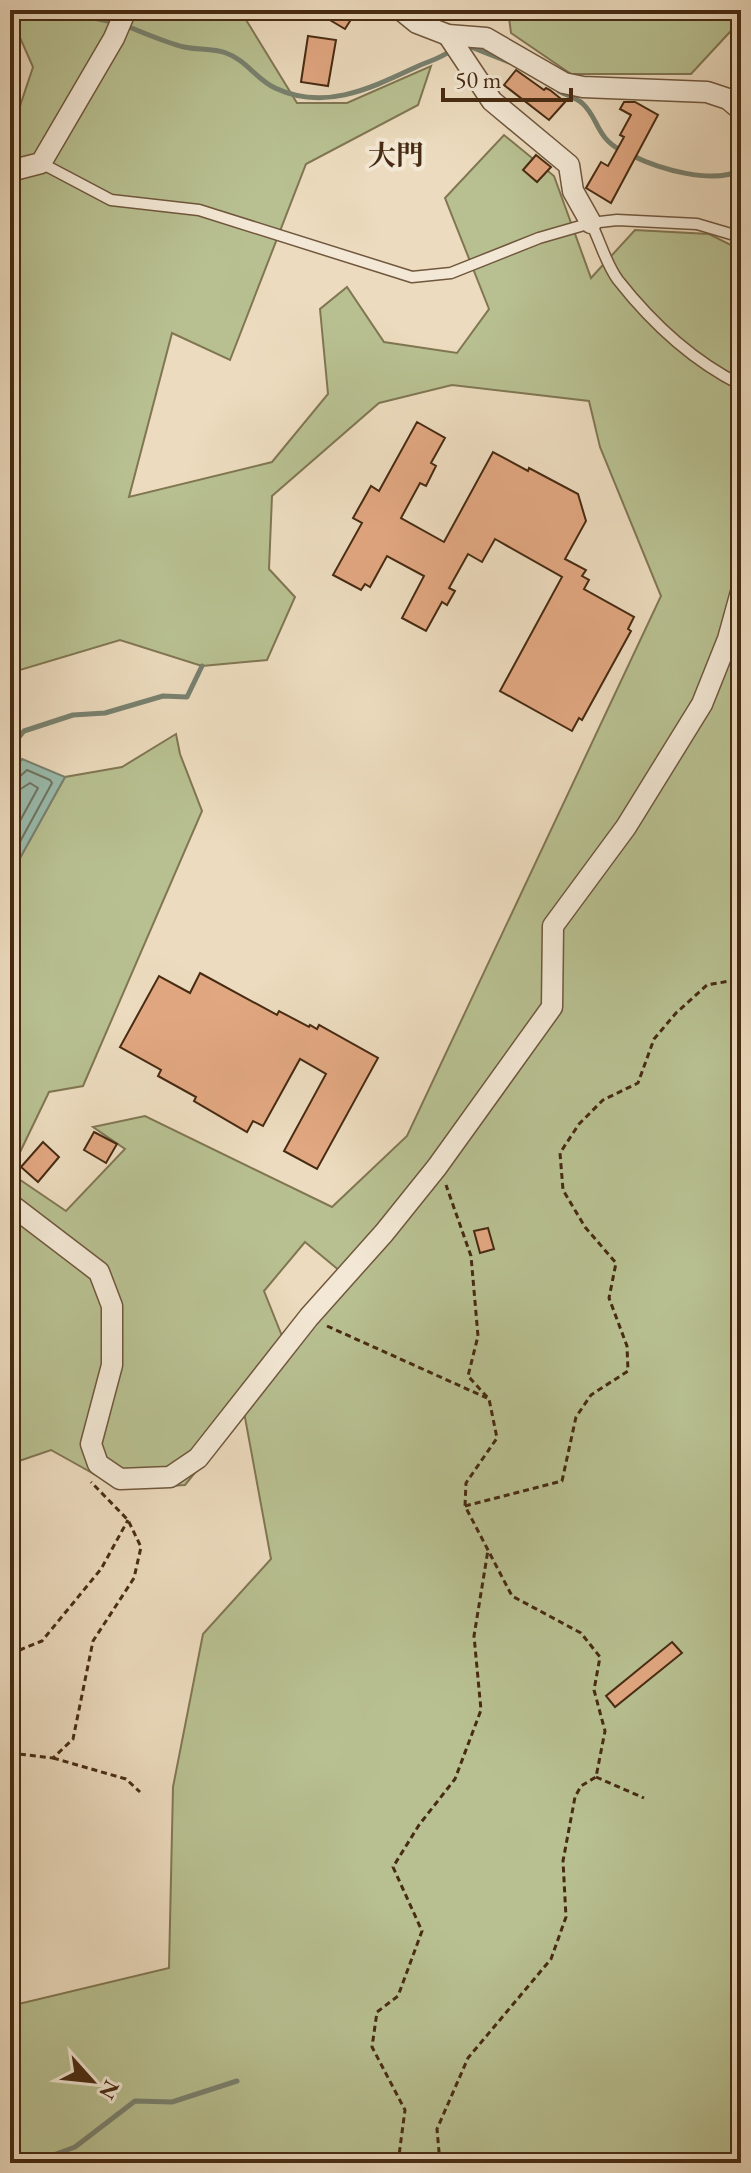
<svg xmlns="http://www.w3.org/2000/svg" width="751" height="2173" font-family="'EB Garamond','Noto Serif JP',serif">
  <rect width="100%" height="100%" fill="#ecdbbe"/>
  <filter id="stains"><feTurbulence type="fractalNoise" baseFrequency=".0025" numOctaves="4"/><feColorMatrix values="0 0 0 0 .2 0 0 0 0 .09 0 0 0 0 .02 0 0 0 .5 -.17"/></filter>
  <radialGradient id="worn" r=".72"><stop offset=".6" stop-color="#630" stop-opacity="0"/><stop offset="1" stop-color="#630" stop-opacity=".3"/></radialGradient>
  <!-- green -->
  <g fill="#b8c091" stroke="#807652" stroke-width="2" fill-rule="evenodd">
    <path d="M10,10H240L297,103H347L431,66L418,105L306,164L230,360L172,333L129,497L272,462L328,394L320,309L347,287L384,342L457,353L489,309L445,198L504,135L554,176L591,278L635,230L709,234L741,250V2163H10V2006L169,1968L173,1787L203,1634L271,1559L244,1412L185,1485L121,1489L51,1450L10,1464V876L65,777L122,767L176,734L180,754L202,811L83,1086L49,1092L10,1173L66,1211L125,1149L93,1127L145,1116L332,1207L407,1136L661,596L600,447L589,401L452,385L379,403L272,496L269,569L295,597L267,660L202,666L120,640L10,673V136L33,67L10,15ZM305,1242L352,1281L288,1351L264,1291Z"/>
    <polygon points="508,10 741,10 741,20 691,74 571,74 511,33"/>
  </g>
  <!-- water -->
  <polygon fill="#99bbad" stroke="#78816f" stroke-width="2" points="22,759 65,777 10,876 10,777"/>
  <g fill="none" stroke-linecap="round" stroke-linejoin="round">
    <!-- shore -->
    <g stroke="#707360" stroke-width="2">
      <polyline points="10,781 17,779 27,770 50,780 52,783 10,860"/>
      <polyline points="10,791 19,790 30,783 38,788 10,839"/>
    </g>
    <!-- stream -->
    <g stroke="#78816f" stroke-width="5">
      <polyline points="31,10 55,10 113,22"/>
      <path d="M126,26C145,33 164,42 184,47C197,50 213,48 226,53C246,60 256,79 275,88C324,111 369,89 414,68C430,60 436,61 452,50"/>
      <polyline points="462,49 471,47 509,62"/>
      <path d="M559,91C566,95 576,98 582,103C599,118 595,137 622,151"/>
      <path d="M631,155C659,169 713,185 741,170"/>
      <polyline points="10,748 24,731 73,715 105,713 163,696 187,697 202,666"/>
      <polyline points="10,2160 48,2157 75,2147 135,2101 172,2102 237,2081"/>
    </g>
  </g>
  <!-- building -->
  <g fill="#e1a781" stroke="#472b12" stroke-width="2">
    <polygon points="313,10 357,10 345,29"/>
    <polygon points="308,36 336,40 328,86 301,82"/>
    <polygon points="516,70 544,90 546,88 550,90 565,102 549,120 504,85"/>
    <polygon points="624,102 635,102 658,115 611,203 586,188 601,162 608,166 624,137 620,135 631,115 620,109"/>
    <polygon points="536,155 551,167 537,182 523,170"/>
    <polygon points="417,422 445,438 431,463 436,466 426,486 420,483 401,518 444,542 493,452 528,471 529,468 578,494 586,521 565,559 586,570 582,576 589,580 584,589 634,617 628,629 631,631 582,720 579,718 572,731 500,691 562,577 495,539 482,562 468,554 449,588 455,591 447,605 442,602 426,631 402,618 424,576 387,556 370,587 365,584 361,590 333,575 362,523 353,518 371,486 379,491"/>
    <polygon points="200,973 277,1015 279,1011 309,1027 310,1025 317,1029 319,1025 378,1058 317,1169 284,1151 326,1074 300,1059 263,1126 253,1121 247,1132 194,1101 196,1097 158,1076 161,1070 120,1047 159,976 190,993"/>
    <polygon points="94,1132 117,1144 106,1163 84,1150"/>
    <polygon points="43,1142 59,1157 38,1182 21,1167"/>
    <polygon points="488,1228 494,1249 480,1253 474,1231"/>
    <polygon points="672,1642 682,1653 615,1707 606,1696"/>
  </g>
  <g fill="none" stroke-linecap="round" stroke-linejoin="round">
    <!-- service casing -->
    <g stroke="#70573d" stroke-width="13">
      <g id="service">
        <polyline points="41,163 111,200 199,210 412,277 451,273 539,238 591,223 617,220 697,224 741,237"/>
        <path d="M591,223C600,241 606,264 618,280C651,322 693,361 741,385"/>
      </g>
    </g>
    <!-- minor casing -->
    <g stroke="#70573d" stroke-width="23">
      <g id="minor">
        <polyline points="401,10 417,23 448,35 486,38 564,83 583,87 707,92 728,99 741,110"/>
        <polyline points="448,35 492,101 569,165 573,191 591,223"/>
        <polyline points="10,171 41,163 114,38 126,10"/>
        <polyline points="10,1204 99,1272 112,1306 112,1365 91,1444 98,1464 120,1479 170,1477 198,1458 309,1317 384,1233 437,1167 552,1007 553,926 626,827 702,704 728,639 741,592"/>
      </g>
    </g>
    <!-- path -->
    <g stroke="#472b12" stroke-width="3" stroke-dasharray="6 4" stroke-linecap="butt">
      <polyline points="327,1326 487,1398"/>
      <polyline points="465,1506 562,1481 576,1417 591,1395 628,1371 627,1346 609,1298 616,1263 585,1227 563,1190 560,1153 579,1124 603,1100 638,1083 654,1039 676,1013 707,985 741,979"/>
      <polyline points="10,1654 42,1641 101,1569 128,1520"/>
      <polyline points="10,1753 53,1758 73,1739 93,1641 134,1578 141,1547 128,1520 91,1482"/>
      <polyline points="53,1758 126,1779 140,1792"/>
      <polyline points="596,1777 644,1798"/>
      <polyline points="398,2163 405,2110 372,2047 377,2012 398,1996 422,1931 393,1867 419,1825 455,1779 481,1710 474,1636 488,1550"/>
      <polyline points="440,2163 437,2129 468,2058 551,1959 566,1917 563,1861 575,1797 581,1786 596,1777 605,1731 594,1690 600,1657 581,1633 512,1596 465,1506 466,1483 497,1438 489,1399 468,1376 478,1336 471,1256 446,1185"/>
    </g>
    <!-- service -->
    <use href="#service" stroke="#f3e8d5" stroke-width="10"/>
    <!-- minor -->
    <use href="#minor" stroke="#f3e8d5" stroke-width="20"/>
  </g>
  <g text-anchor="middle" dominant-baseline="central" stroke-width="8" stroke-linejoin="round" paint-order="stroke">
    <!-- neighbourhood labels -->
    <g font-size="28" font-weight="bold" fill="#472b12" stroke="#f3e8d5">
      <text x="396" y="155">大門</text>
    </g>
  </g>
  <!-- margin -->
  <rect width="751" height="2173" fill="none" stroke="#ecdbbe" stroke-width="40"/>
  <rect x="12" y="12" width="727" height="2149" fill="none" stroke="#472b12" stroke-width="4"/>
  <rect x="20" y="20" width="711" height="2133" fill="none" stroke="#472b12" stroke-width="2"/>
  <!-- north arrow -->
  <g transform="translate(92 2081) rotate(117)" stroke="#f3e8d5" stroke-width="6" paint-order="stroke">
  <path d="M0-6L14 30L0 20L-14 30Z" fill="#472b12"/>
  <text y="-12" font-size="22" font-weight="bold" text-anchor="middle" fill="#472b12">N</text>
  </g>
  <!-- scale -->
  <path d="M443 88v12h128v-12" fill="none" stroke="#472b12" stroke-width="4"/>
  <text x="455" y="88" font-size="24" fill="#472b12" stroke="#f3e8d5" stroke-width="6" paint-order="stroke">50 m</text>
  <rect width="100%" height="100%" filter="url(#stains)"/>
  <rect width="100%" height="100%" fill="url(#worn)"/>
</svg>
